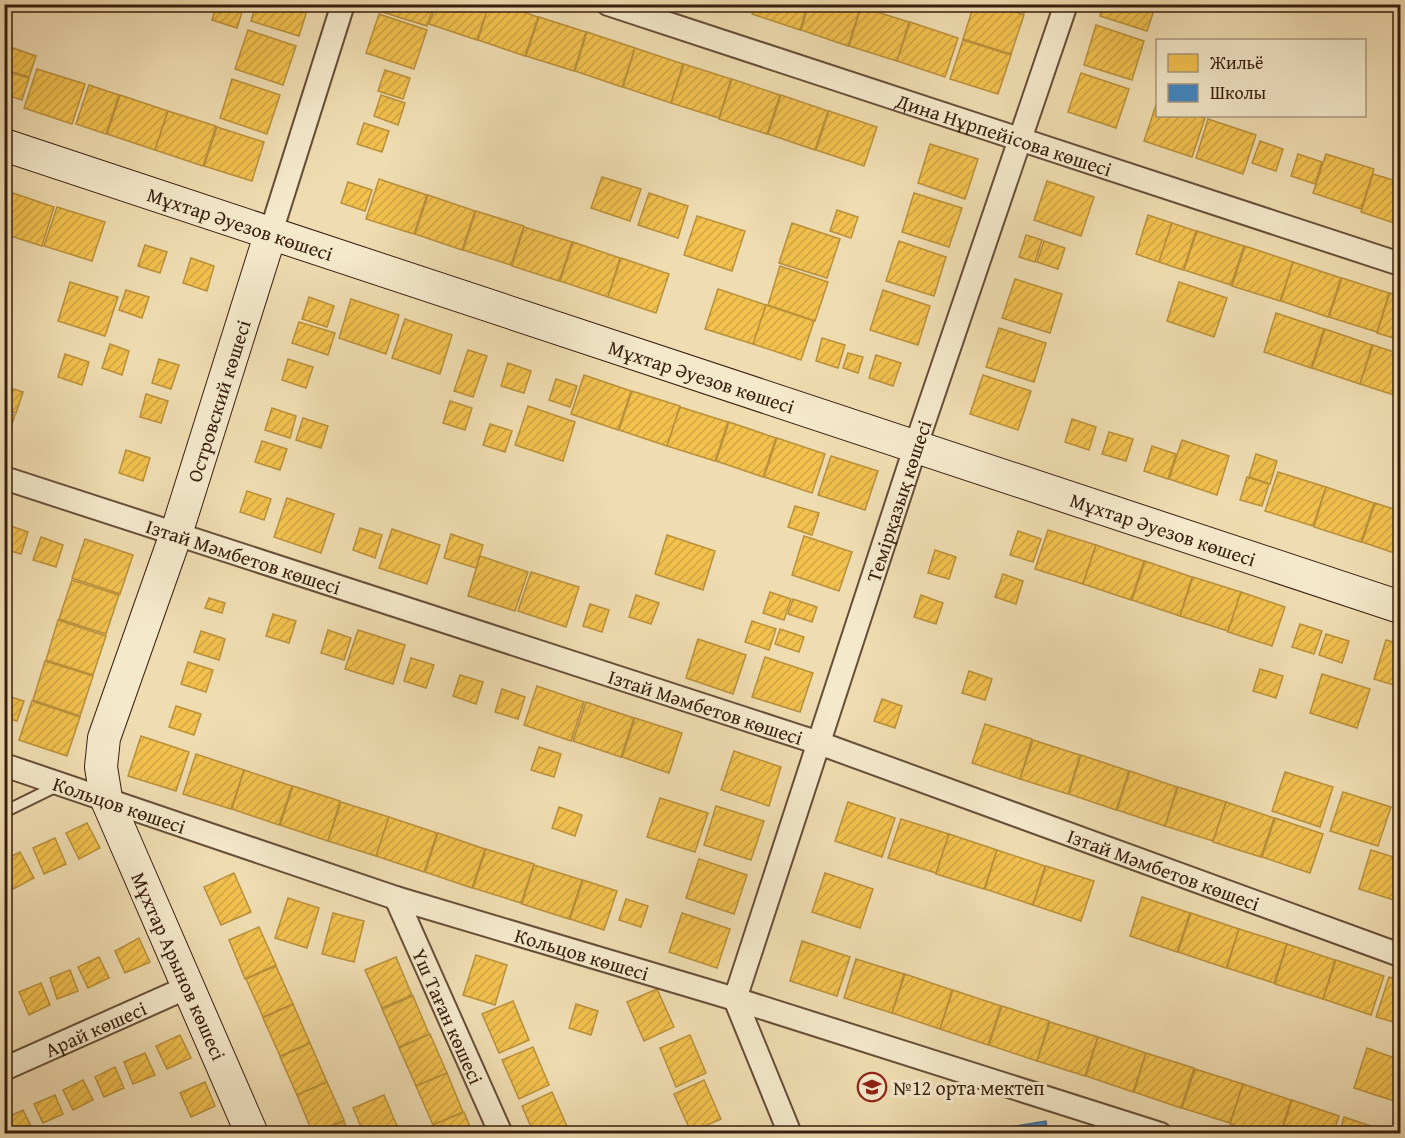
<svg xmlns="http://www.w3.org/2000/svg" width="1405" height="1138" font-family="'Gentium Book Plus',serif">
  <defs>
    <pattern id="homes-hatch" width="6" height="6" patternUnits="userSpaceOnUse" patternTransform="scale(1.5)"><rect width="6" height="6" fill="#f2c14e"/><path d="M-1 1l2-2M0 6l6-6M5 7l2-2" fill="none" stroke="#d0a543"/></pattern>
    <pattern id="schools-hatch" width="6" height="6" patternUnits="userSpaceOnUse" patternTransform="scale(1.5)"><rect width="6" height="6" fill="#3f88c5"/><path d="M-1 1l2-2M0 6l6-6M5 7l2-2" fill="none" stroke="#366f9e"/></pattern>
  </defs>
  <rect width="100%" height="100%" fill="#efddb1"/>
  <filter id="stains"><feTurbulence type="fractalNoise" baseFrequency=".00333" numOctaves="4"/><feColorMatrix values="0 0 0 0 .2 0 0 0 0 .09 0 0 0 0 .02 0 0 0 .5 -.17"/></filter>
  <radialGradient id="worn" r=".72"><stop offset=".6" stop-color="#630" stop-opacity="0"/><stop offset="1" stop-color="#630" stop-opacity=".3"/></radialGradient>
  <!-- homes -->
  <g fill="url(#homes-hatch)" stroke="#ba903b" stroke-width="1.5">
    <polygon points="217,4 244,6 237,28 212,20"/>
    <polygon points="256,4 309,4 299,36 251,21"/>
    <polygon points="381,4 434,4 427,26 379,11"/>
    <polygon points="436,4 489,4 477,40 429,24"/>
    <polygon points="489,4 501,4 538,17 525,56 478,40"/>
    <polygon points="755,4 808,4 800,30 752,14"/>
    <polygon points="809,4 856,4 861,6 848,46 801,30"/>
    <polygon points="974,4 992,4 1024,15 1011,54 963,39"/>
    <polygon points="996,4 1027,4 1024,13"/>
    <polygon points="1103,4 1156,4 1147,31 1100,16"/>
    <polygon points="861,7 909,22 897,61 849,46"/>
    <polygon points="379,14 427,30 414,69 366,53"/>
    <polygon points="539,17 586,32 574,71 526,56"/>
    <polygon points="910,22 958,38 945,77 897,61"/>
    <polygon points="1096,25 1144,41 1132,80 1084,65"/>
    <polygon points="248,30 296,46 283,85 235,69"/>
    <polygon points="587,32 635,48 622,87 575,71"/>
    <polygon points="963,40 1011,55 998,94 950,79"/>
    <polygon points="13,48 36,56 29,77 6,70"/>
    <polygon points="635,48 683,64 671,103 623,87"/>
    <polygon points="684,64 731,79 719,118 671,103"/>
    <polygon points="37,69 85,84 72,124 24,108"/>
    <polygon points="385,70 410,78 403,99 378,91"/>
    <polygon points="6,71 29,78 22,100 4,94"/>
    <polygon points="1081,73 1129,89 1116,128 1068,112"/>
    <polygon points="232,79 280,95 267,134 220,118"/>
    <polygon points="732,79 780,95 767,134 719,119"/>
    <polygon points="89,85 119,95 106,134 76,124"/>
    <polygon points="120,95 168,111 155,150 107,134"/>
    <polygon points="381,95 405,103 398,125 374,116"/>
    <polygon points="781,95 828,111 815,150 768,134"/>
    <polygon points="1157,102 1158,116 1198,116 1205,118 1192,157 1144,141"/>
    <polygon points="168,111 216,126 203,166 155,150"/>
    <polygon points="829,111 877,127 864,166 816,150"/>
    <polygon points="1208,119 1256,135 1243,174 1196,158"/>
    <polygon points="364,123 389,131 382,152 357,144"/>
    <polygon points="217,127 264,142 252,181 204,166"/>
    <polygon points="1260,141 1283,149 1276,171 1252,163"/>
    <polygon points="930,144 978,159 965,199 918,183"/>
    <polygon points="1298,154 1322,162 1315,184 1291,176"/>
    <polygon points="1326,154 1374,169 1361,209 1313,193"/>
    <polygon points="1373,174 1400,182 1400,225 1361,212"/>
    <polygon points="602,177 641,189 630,221 591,208"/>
    <polygon points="379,179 427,195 414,234 366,219"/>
    <polygon points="1047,181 1094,197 1081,236 1034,220"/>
    <polygon points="348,182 372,190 365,211 341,203"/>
    <polygon points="7,191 54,207 42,246 4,234 4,198"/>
    <polygon points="649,193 688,206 678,238 638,225"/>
    <polygon points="914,193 962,208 949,247 902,232"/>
    <polygon points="428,195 475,211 462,250 415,234"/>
    <polygon points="57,207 105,222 92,261 44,246"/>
    <polygon points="837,210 858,217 851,238 830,231"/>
    <polygon points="476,211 524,226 511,265 463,250"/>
    <polygon points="1148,215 1172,223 1159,262 1136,254"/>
    <polygon points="697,216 745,231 732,271 684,255"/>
    <polygon points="792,223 840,239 827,278 779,263"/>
    <polygon points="1172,223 1196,231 1183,270 1159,262"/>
    <polygon points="524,227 572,242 559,281 512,266"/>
    <polygon points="1197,231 1244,246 1231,285 1184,270"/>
    <polygon points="1026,235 1042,240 1035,262 1019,257"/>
    <polygon points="899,241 946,257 934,296 886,281"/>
    <polygon points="1044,241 1065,248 1058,269 1037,262"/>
    <polygon points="573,242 620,258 608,297 560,281"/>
    <polygon points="145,245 167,252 160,273 138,266"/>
    <polygon points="1245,246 1293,262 1280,301 1232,286"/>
    <polygon points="191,258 214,266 207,291 183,283"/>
    <polygon points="621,258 669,274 656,313 608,297"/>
    <polygon points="1293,262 1341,278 1328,317 1281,301"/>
    <polygon points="780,266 828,282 815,321 768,305"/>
    <polygon points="1342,278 1389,293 1377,332 1329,317"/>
    <polygon points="1015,279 1062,294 1050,333 1002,318"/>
    <polygon points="70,282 118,297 105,336 58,321"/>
    <polygon points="1179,282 1227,298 1214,337 1167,321"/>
    <polygon points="718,289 766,305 753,344 705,329"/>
    <polygon points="126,290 149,297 142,318 119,310"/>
    <polygon points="883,290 930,306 918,345 870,330"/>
    <polygon points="1390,293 1400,297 1400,340 1377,333"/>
    <polygon points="309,297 334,306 327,327 302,319"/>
    <polygon points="351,299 399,315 386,354 339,338"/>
    <polygon points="766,305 814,321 801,360 753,344"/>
    <polygon points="1276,313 1324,329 1311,368 1264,352"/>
    <polygon points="405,319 452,335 440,374 392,358"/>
    <polygon points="299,322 335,333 328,355 292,343"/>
    <polygon points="999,328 1046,343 1034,382 986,367"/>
    <polygon points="1325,329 1372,345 1360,384 1312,368"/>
    <polygon points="822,338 845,345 838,368 816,361"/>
    <polygon points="110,344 129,351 122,375 102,368"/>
    <polygon points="1373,345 1400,354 1400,397 1360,384"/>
    <polygon points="468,350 487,356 473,397 454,391"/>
    <polygon points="848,353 863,357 858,373 843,368"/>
    <polygon points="65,354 89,362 82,385 58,377"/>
    <polygon points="876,355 901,363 893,386 869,378"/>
    <polygon points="159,359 179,365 171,389 152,383"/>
    <polygon points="288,359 313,367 306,388 282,380"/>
    <polygon points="508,363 531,371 524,393 501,386"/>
    <polygon points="584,375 631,391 618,430 571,414"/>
    <polygon points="983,375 1031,391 1018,430 970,414"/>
    <polygon points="556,379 577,386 570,407 549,400"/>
    <polygon points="4,386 23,392 16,413 4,409"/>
    <polygon points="632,391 680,406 667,446 619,430"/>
    <polygon points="146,394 168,401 161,423 140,417"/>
    <polygon points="450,401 472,408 465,430 443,423"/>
    <polygon points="528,406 575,422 563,461 515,445"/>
    <polygon points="680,407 728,422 715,461 667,446"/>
    <polygon points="272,408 296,416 290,438 265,430"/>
    <polygon points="4,412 15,415 8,436 4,435"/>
    <polygon points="303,418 328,426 321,448 296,440"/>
    <polygon points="1072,419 1096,427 1089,450 1065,442"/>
    <polygon points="729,422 776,438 763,477 716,461"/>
    <polygon points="490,424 512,431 505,452 483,445"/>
    <polygon points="1109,432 1133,439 1126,461 1102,454"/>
    <polygon points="777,438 825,454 812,493 764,477"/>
    <polygon points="1182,440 1229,456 1217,495 1169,479"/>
    <polygon points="262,441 287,449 280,470 255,462"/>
    <polygon points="1152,446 1176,454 1168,479 1144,471"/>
    <polygon points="126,450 150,458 143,481 119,473"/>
    <polygon points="1256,454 1277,461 1270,484 1249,477"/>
    <polygon points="831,456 878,471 865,510 818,495"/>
    <polygon points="1278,472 1326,487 1313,526 1265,511"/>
    <polygon points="1247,477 1269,484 1262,506 1240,500"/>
    <polygon points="1326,487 1374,503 1361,542 1314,527"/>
    <polygon points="247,491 271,499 264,520 240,512"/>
    <polygon points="287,498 334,514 321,553 274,537"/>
    <polygon points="1375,503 1400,511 1400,555 1362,542"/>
    <polygon points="795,506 819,513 812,535 788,527"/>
    <polygon points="8,525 28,532 21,554 4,549 4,535"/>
    <polygon points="360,528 382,535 375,558 353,550"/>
    <polygon points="392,529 440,545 427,584 379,568"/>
    <polygon points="1048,530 1096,545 1083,584 1035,569"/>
    <polygon points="1018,531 1041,539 1033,562 1010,555"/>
    <polygon points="451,534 483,545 476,568 444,558"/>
    <polygon points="667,535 715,551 703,590 655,574"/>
    <polygon points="804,536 852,552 839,591 792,575"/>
    <polygon points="41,537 63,545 56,567 33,560"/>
    <polygon points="85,539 133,555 120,594 72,578"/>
    <polygon points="1096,545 1144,561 1131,600 1083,584"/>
    <polygon points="935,550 956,557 949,579 928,573"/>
    <polygon points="480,556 528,572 515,611 468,596"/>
    <polygon points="1145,561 1192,577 1180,616 1132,600"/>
    <polygon points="531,572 579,587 566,627 518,611"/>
    <polygon points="1003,574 1023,581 1016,604 995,597"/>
    <polygon points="1193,577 1241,592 1228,631 1180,616"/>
    <polygon points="72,580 119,595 106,634 59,619"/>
    <polygon points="770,592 791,599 784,620 763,613"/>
    <polygon points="1241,592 1285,607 1272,646 1228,632"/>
    <polygon points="636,595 659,603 651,624 629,617"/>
    <polygon points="921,595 943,603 936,624 914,617"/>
    <polygon points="209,598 225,603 222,613 205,608"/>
    <polygon points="793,599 817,607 812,622 788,614"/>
    <polygon points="590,604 609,610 602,632 583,626"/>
    <polygon points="273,614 296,621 289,643 266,636"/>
    <polygon points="58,620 106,636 93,675 46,660"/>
    <polygon points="752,621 776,629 769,650 745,642"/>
    <polygon points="1300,624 1322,631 1314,654 1292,647"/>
    <polygon points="780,629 804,637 799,652 775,644"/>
    <polygon points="328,630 351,638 344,660 321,653"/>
    <polygon points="358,630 405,645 393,684 345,669"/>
    <polygon points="201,631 225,639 219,660 194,652"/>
    <polygon points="1326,634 1349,641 1342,663 1319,655"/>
    <polygon points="698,639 746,655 733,694 686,678"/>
    <polygon points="1386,640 1400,644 1400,687 1374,679"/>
    <polygon points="765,657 813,673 800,712 752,697"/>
    <polygon points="411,658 434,665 426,688 404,681"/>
    <polygon points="45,661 93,676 80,716 33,700"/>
    <polygon points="188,662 213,670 206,692 181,684"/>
    <polygon points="1260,669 1283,676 1276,698 1253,691"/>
    <polygon points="969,671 992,679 985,700 962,693"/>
    <polygon points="1322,674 1370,689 1357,728 1310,713"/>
    <polygon points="460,675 483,682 476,704 453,696"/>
    <polygon points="537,686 584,702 571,741 524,725"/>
    <polygon points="502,689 525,697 518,719 495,712"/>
    <polygon points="4,695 24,701 17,721 4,717"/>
    <polygon points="882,699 902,706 895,728 874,721"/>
    <polygon points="32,701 80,717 67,756 19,740"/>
    <polygon points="586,702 634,718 621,757 573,741"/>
    <polygon points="176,706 201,714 194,735 169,727"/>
    <polygon points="635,718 682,733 669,773 622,757"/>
    <polygon points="985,724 1032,739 1020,779 972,763"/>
    <polygon points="141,736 189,752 176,791 128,776"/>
    <polygon points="1033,740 1080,755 1068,794 1020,779"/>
    <polygon points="539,747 561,754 554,777 531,770"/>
    <polygon points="734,751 781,767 769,806 721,790"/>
    <polygon points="196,754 244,770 231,809 183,794"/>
    <polygon points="1081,755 1129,771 1116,810 1069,794"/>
    <polygon points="244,770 292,786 279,825 232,809"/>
    <polygon points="1130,771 1177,787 1165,826 1117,810"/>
    <polygon points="1285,772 1333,787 1320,827 1272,811"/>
    <polygon points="293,786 340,801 328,841 280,825"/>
    <polygon points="1178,787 1226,802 1213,841 1165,826"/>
    <polygon points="1343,792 1391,807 1378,846 1330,831"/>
    <polygon points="660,798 708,813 695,852 647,837"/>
    <polygon points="341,802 389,817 376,856 328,841"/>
    <polygon points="848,802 895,818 882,857 835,841"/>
    <polygon points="1226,802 1274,818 1261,857 1213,842"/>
    <polygon points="716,806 764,821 751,860 704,845"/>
    <polygon points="559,807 582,815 575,836 552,828"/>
    <polygon points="389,817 437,833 424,872 376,856"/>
    <polygon points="1275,818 1323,834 1310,873 1262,857"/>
    <polygon points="901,819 949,834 936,873 888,858"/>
    <polygon points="87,823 100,848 79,859 66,833"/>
    <polygon points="438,833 485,849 472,888 425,872"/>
    <polygon points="949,834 997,850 984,889 936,874"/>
    <polygon points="55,838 66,864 44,874 33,848"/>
    <polygon points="486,849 534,864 521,903 473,888"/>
    <polygon points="997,850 1045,866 1033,905 985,889"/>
    <polygon points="1371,850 1400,859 1400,902 1359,889"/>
    <polygon points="20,852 34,878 13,889 4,873 4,860"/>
    <polygon points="699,859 747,875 734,914 686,898"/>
    <polygon points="534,865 582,880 569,919 522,904"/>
    <polygon points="1046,866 1094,881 1081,921 1033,905"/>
    <polygon points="234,873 251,912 221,925 204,887"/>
    <polygon points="825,873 873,889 860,928 812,912"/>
    <polygon points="583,880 617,891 604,930 570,919"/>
    <polygon points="1142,897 1190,913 1177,952 1130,936"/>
    <polygon points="288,898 319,908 307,948 275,938"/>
    <polygon points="626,899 648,906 641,927 619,920"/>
    <polygon points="333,913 364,921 354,962 322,954"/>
    <polygon points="682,913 730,929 717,968 669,952"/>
    <polygon points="1191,913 1239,929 1226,968 1178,952"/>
    <polygon points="259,927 276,965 245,979 229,940"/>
    <polygon points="1239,929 1287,944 1274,983 1227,968"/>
    <polygon points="139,938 150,962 125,973 115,951"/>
    <polygon points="802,941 850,957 837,996 790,981"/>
    <polygon points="1287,944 1335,960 1323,999 1275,984"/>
    <polygon points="476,955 507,965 495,1005 463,995"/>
    <polygon points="99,957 109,978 88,988 78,967"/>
    <polygon points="396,957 412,995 382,1008 365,970"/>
    <polygon points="856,959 904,974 892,1013 844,998"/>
    <polygon points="1336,960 1384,976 1371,1015 1323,999"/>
    <polygon points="276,966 293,1004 263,1017 246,979"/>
    <polygon points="70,970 78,991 57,999 50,978"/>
    <polygon points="905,974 952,990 940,1029 892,1013"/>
    <polygon points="1389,977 1400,981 1400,1024 1376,1017"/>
    <polygon points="41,983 50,1005 29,1015 19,992"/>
    <polygon points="657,989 674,1027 644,1041 627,1002"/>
    <polygon points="953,990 1001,1006 988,1045 940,1029"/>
    <polygon points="413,996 429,1034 399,1047 382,1009"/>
    <polygon points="513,1001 529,1040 499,1053 482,1014"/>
    <polygon points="293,1004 310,1043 280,1056 263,1018"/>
    <polygon points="576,1004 598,1011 591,1035 569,1028"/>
    <polygon points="1002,1006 1049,1021 1037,1061 989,1045"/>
    <polygon points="1050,1022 1098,1037 1085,1076 1037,1061"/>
    <polygon points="430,1034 447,1073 416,1086 399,1048"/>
    <polygon points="180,1035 191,1058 167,1069 156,1046"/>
    <polygon points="690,1035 706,1073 676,1087 660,1048"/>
    <polygon points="1098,1037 1146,1053 1133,1092 1086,1076"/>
    <polygon points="310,1043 327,1082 297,1095 280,1057"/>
    <polygon points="533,1047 549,1085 519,1099 502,1060"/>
    <polygon points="1367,1048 1400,1060 1400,1103 1354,1088"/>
    <polygon points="145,1053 155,1075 133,1084 124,1062"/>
    <polygon points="1146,1053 1194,1068 1181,1108 1134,1092"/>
    <polygon points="115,1067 124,1088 104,1097 95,1077"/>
    <polygon points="1195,1069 1243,1084 1230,1123 1182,1108"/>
    <polygon points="447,1073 463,1112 433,1125 416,1086"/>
    <polygon points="83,1080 93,1100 73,1110 63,1090"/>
    <polygon points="704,1080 721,1119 691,1132 674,1094"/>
    <polygon points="205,1082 215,1106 191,1117 180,1093"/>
    <polygon points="327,1082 344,1120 313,1134 297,1095"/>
    <polygon points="1243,1084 1291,1100 1280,1134 1261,1134 1230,1124"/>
    <polygon points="552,1092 569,1131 563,1134 534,1134 522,1106"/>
    <polygon points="55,1095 63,1114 43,1123 34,1104"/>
    <polygon points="384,1095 400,1133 364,1134 353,1108"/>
    <polygon points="1292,1100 1339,1116 1333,1134 1281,1134"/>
    <polygon points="23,1110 32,1128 21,1134 7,1134 4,1119"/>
    <polygon points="464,1112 473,1134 437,1134 433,1125"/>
    <polygon points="1344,1117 1392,1133 1392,1134 1339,1134"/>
    <polygon points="344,1121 349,1134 315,1134"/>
  </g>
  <!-- schools -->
  <polygon fill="url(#schools-hatch)" stroke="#3d688e" stroke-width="1.5" points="1046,1121 1048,1134 1004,1134 1004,1128"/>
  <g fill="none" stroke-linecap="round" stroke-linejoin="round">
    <!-- lane casing -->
    <g stroke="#664e38" stroke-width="14">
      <polyline id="lane" points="4,812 59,785"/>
    </g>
    <!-- street casing -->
    <g stroke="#664e38" stroke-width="26">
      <g id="street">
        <path id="s1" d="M608,4L1400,264"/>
        <polyline points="271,232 343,4"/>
        <path id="s2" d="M4,478L819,743L1400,955"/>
        <path id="s3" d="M4,765L396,898L735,999L1160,1134"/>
        <path id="s4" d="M396,898L501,1134"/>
        <path id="s5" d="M4,1069L188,987"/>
        <path id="s6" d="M790,1134L735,999L916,445L1066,4"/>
      </g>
    </g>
    <!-- secondary casing -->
    <g stroke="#381e0f" stroke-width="34">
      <g id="secondary">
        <path id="s7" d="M4,145L1400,607"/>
        <path id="s8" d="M252,1134L106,798L101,767L104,738L176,534L271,232"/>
      </g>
    </g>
    <!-- lane -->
    <use href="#lane" stroke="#f5e9cc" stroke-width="10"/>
    <!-- street -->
    <use href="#street" stroke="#f5e9cc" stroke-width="22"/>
    <!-- secondary -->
    <use href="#secondary" stroke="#f5e9cc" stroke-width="32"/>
  </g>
  <!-- icons -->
  <defs>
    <g id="school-ring" transform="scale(1.5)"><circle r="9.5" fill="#f5e9cc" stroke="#8f2418" stroke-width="1.5"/><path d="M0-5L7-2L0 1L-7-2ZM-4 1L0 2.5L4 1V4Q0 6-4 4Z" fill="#8f2418"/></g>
  </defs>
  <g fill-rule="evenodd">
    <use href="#school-ring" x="872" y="1087"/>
  </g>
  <g text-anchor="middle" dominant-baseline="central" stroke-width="6" stroke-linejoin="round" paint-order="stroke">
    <!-- street labels -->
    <g font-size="20" fill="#381e0f" stroke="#f5e9cc">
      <text stroke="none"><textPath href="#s1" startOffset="417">Дина Нұрпейісова көшесі</textPath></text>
      <text stroke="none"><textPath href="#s7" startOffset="249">Мұхтар Әуезов көшесі</textPath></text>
      <text stroke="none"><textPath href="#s7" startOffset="735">Мұхтар Әуезов көшесі</textPath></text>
      <text stroke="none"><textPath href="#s8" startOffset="783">Островский көшесі</textPath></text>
      <text stroke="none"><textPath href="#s6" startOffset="670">Темірқазық көшесі</textPath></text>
      <text stroke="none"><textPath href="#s7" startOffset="1221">Мұхтар Әуезов көшесі</textPath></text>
      <text stroke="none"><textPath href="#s2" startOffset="252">Ізтай Мәмбетов көшесі</textPath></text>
      <text stroke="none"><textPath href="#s2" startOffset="738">Ізтай Мәмбетов көшесі</textPath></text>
      <text stroke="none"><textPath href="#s3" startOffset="122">Кольцов көшесі</textPath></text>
      <text stroke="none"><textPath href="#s2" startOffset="1224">Ізтай Мәмбетов көшесі</textPath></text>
      <text stroke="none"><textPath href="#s3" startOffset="608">Кольцов көшесі</textPath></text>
      <text transform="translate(179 966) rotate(66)">Мұхтар Арынов көшесі</text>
      <text stroke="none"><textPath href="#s4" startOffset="129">Үш Таған көшесі</textPath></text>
      <text stroke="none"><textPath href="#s5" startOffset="100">Арай көшесі</textPath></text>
    </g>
    <!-- poi labels -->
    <g font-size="20" fill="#381e0f" stroke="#f5e9cc" text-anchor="start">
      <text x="893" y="1087">№12 орта мектеп</text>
    </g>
  </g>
  <!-- margin -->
  <rect width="1405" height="1138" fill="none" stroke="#efddb1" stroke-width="24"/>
  <rect x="6" y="6" width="1393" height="1126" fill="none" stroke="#381e0f" stroke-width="3"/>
  <rect x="12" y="12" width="1381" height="1114" fill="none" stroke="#381e0f" stroke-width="1.5"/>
  <!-- legend -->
  <rect x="1156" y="39" width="210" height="78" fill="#f5e9cc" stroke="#a99880" stroke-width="1.5"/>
  <rect x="1168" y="54" width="30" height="18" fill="#f2c14e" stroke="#a99880" stroke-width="1.5"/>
  <text x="1210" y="69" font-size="18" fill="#381e0f">Жильё</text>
  <rect x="1168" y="84" width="30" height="18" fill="#3f88c5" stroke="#a99880" stroke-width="1.5"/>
  <text x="1210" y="99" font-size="18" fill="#381e0f">Школы</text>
  <rect width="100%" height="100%" filter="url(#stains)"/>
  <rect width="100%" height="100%" fill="url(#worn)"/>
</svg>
